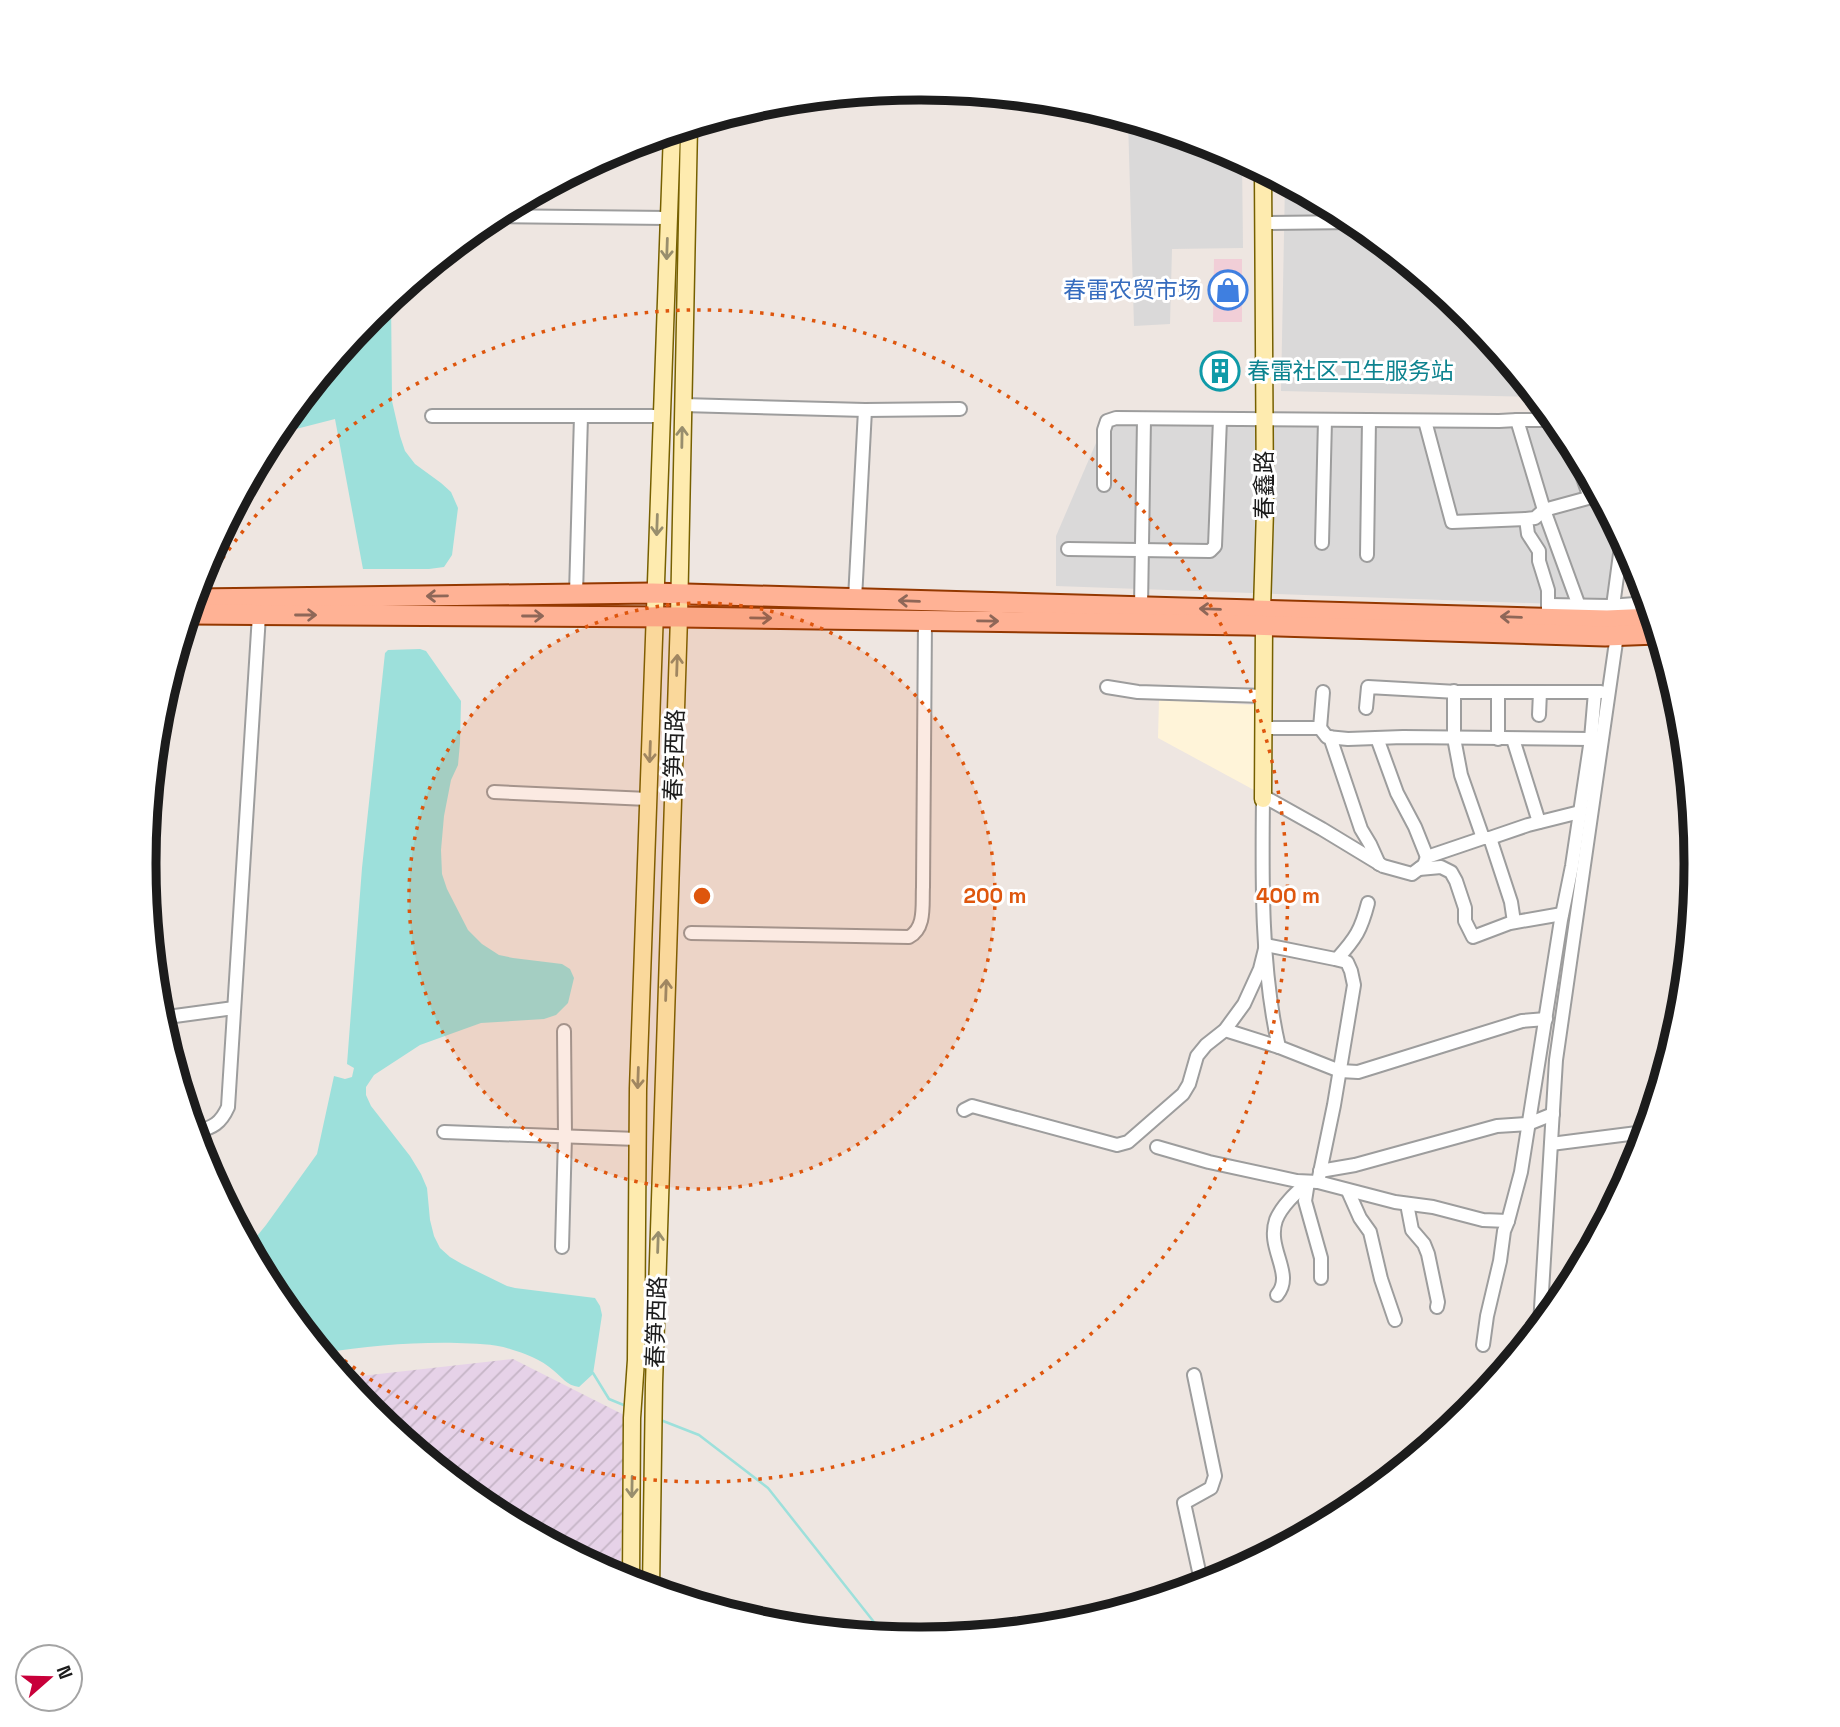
<svg xmlns="http://www.w3.org/2000/svg" width="1840" height="1727" font-family="'Space Grotesk','Noto Sans SC',sans-serif">
  <defs>
    <pattern id="industrial-furrows" width="10" height="10" patternUnits="userSpaceOnUse" patternTransform="scale(1.75)"><rect width="10" height="10" fill="#e6d2e8"/><path d="M-1 1l2-2M0 10L10 0M9 11l2-2" fill="none" stroke="#c5b4c6"/></pattern>
  </defs>
  <rect width="100%" height="100%" fill="#eee6e1"/>
  <!-- residential -->
  <g fill="#dad9d9">
    <polygon points="1128,120 1217,147 1242,160 1243,248 1172,249 1170,324 1134,326"/>
    <polygon points="1285,183 1351,219 1469,315 1536,397 1281,391"/>
    <polygon points="1108,415 1558,423 1565,433 1623,541 1611,606 1056,586 1056,536"/>
  </g>
  <!-- commercial -->
  <polygon fill="#f1ced7" points="1214,259 1242,259 1242,322 1213,322"/>
  <!-- industrial -->
  <polygon fill="url(#industrial-furrows)" points="513,1359 626,1416 620,1579 489,1508 371,1412 343,1378"/>
  <!-- education -->
  <polygon fill="#fff4d9" points="1159,700 1255,705 1254,790 1158,738"/>
  <!-- water -->
  <g fill="#9de0db">
    <polygon points="391,298 392,401 400,436 405,451 415,464 441,483 451,492 458,508 452,555 444,567 429,569 363,569 335,419 296,429 291,413 372,315"/>
    <path d="M420,649L426,651L461,701L460,743L458,765L451,780L444,816L441,850L442,874L447,889L468,930L482,944L499,955L513,958L562,964L570,969L574,978L568,1003L556,1015L544,1019L481,1023L420,1045L374,1075L366,1087V1095L371,1106L410,1156L421,1174L427,1188L430,1220L434,1236L440,1248L450,1257L462,1264L507,1286L515,1288L595,1298L600,1306L602,1315L593,1374L579,1387C566,1385 563,1378 553,1370C542,1360 524,1353 510,1349C492,1343 475,1344 457,1343C412,1342 367,1346 322,1353L275,1294L249,1246L266,1225L317,1154L334,1076L345,1079L352,1077L354,1068L347,1064L362,868L385,653L388,650Z"/>
  </g>
  <g fill="none" stroke-linecap="round" stroke-linejoin="round">
    <!-- stream -->
    <g stroke="#9de0db" stroke-width="2.5">
      <polyline points="593,1373 609,1399 626,1406"/>
      <polyline points="658,1419 699,1435 768,1488 885,1636"/>
    </g>
    <!-- minor casing -->
    <g stroke="#9d9d9d" stroke-width="16">
      <g id="minor">
        <polyline points="494,216 668,218"/>
        <polyline points="1263,223 1355,222"/>
        <polyline points="683,405 865,410 960,409"/>
        <polyline points="432,416 661,416"/>
        <polyline points="1517,420 1544,510 1579,606"/>
        <polyline points="1425,421 1452,522 1526,519"/>
        <polyline points="1572,446 1590,498"/>
        <polyline points="1104,485 1104,430 1107,421 1116,418 1499,421 1517,420 1555,420"/>
        <polyline points="1322,543 1325,420"/>
        <polyline points="1068,549 1210,551 1215,546 1220,419"/>
        <polyline points="1628,550 1642,603"/>
        <polyline points="1367,555 1369,420"/>
        <polyline points="576,594 581,416"/>
        <polyline points="855,599 865,410"/>
        <polyline points="1549,605 1609,606 1648,603"/>
        <polyline points="1613,606 1622,539"/>
        <polyline points="1141,607 1144,419"/>
        <polyline points="1548,618 1548,590 1539,561 1539,551 1528,534 1526,519 1535,518 1544,510 1599,495"/>
        <polyline points="1107,687 1138,692 1264,696"/>
        <polyline points="1454,691 1454,738 1461,775 1483,838"/>
        <polyline points="1366,708 1368,687 1457,692 1601,692"/>
        <polyline points="1539,715 1540,692"/>
        <polyline points="1263,728 1320,728 1327,737 1348,739 1403,737 1591,739"/>
        <polyline points="1320,728 1323,692"/>
        <polyline points="1330,737 1361,829 1370,844 1379,864"/>
        <polyline points="1377,738 1397,793 1415,827 1427,857"/>
        <polyline points="1498,739 1498,692"/>
        <polyline points="1513,739 1539,822"/>
        <polyline points="494,792 648,799"/>
        <polyline points="1263,796 1322,829 1383,866 1412,874 1424,865 1427,857 1483,838 1490,838 1528,825 1580,812"/>
        <path d="M1263,799C1262,879 1261,970 1279,1047L1340,1071L1358,1072L1522,1021L1546,1019"/>
        <polyline points="1490,838 1511,902 1514,922"/>
        <polyline points="1419,869 1441,867 1451,872 1456,881 1465,908 1465,921 1473,937 1510,923 1562,914"/>
        <path d="M691,933L909,937C926,928 922,905 923,887L925,620"/>
        <path d="M1337,959C1356,938 1361,930 1368,903"/>
        <polyline points="160,1018 234,1008"/>
        <polyline points="1225,1030 1279,1047"/>
        <polyline points="964,1110 972,1106 1117,1145 1128,1142 1183,1094 1189,1084 1197,1056 1206,1045 1225,1030 1244,1004 1260,969 1266,945 1335,959 1347,962 1351,971 1354,985 1334,1105 1318,1182"/>
        <polyline points="444,1132 637,1139"/>
        <path d="M195,1133C212,1127 220,1125 228,1107L259,615"/>
        <polyline points="1551,1144 1645,1132"/>
        <polyline points="1157,1147 1209,1162 1297,1181 1318,1182 1395,1202 1433,1207 1483,1220 1508,1221"/>
        <polyline points="1320,1171 1355,1165 1497,1126 1528,1124 1553,1114"/>
        <polyline points="1308,1182 1305,1201 1321,1258 1321,1278"/>
        <polyline points="1348,1191 1360,1218 1370,1232 1381,1279 1395,1320"/>
        <polyline points="1407,1204 1412,1230 1424,1244 1428,1254 1438,1302 1437,1307"/>
        <polyline points="562,1247 565,1136 564,1031"/>
        <path d="M1277,1295C1295,1274 1266,1249 1276,1220C1282,1205 1297,1192 1308,1182"/>
        <polyline points="1540,1325 1556,1060 1617,635"/>
        <polyline points="1483,1345 1487,1316 1500,1261 1504,1231 1508,1221 1521,1172 1561,920 1572,866 1591,739 1595,692"/>
        <polyline points="1194,1375 1215,1476 1211,1488 1184,1503 1202,1585"/>
      </g>
    </g>
    <!-- secondary casing -->
    <g stroke="#766000" stroke-width="19">
      <g id="secondary">
        <polyline points="1263,171 1265,509 1262,610 1264,625 1263,799"/>
        <polyline points="631,1583 632,1418 636,1360 638,1089 672,132"/>
        <polyline points="651,1589 654,1384 679,617 689,126"/>
      </g>
    </g>
    <!-- primary casing -->
    <g stroke="#943800" stroke-width="23">
      <g id="primary">
        <polyline points="193,599 652,593 1607,620 1653,618"/>
        <polyline points="189,614 679,617 1249,625 1605,636 1657,634"/>
      </g>
    </g>
    <!-- minor -->
    <use href="#minor" stroke="#fff" stroke-width="12"/>
    <!-- secondary -->
    <use href="#secondary" stroke="#feebaf" stroke-width="16"/>
    <!-- primary -->
    <use href="#primary" stroke="#ffb295" stroke-width="19"/>
  </g>
  <!-- one-way arrows -->
  <defs><path id="oneway-shaft" d="M-6 0H5M1.5-3L5.5 0L1.5 3" fill="none" stroke-width="1.6" stroke-linecap="round" stroke-linejoin="round" transform="scale(1.75)"/></defs>
  <g stroke="#988e6d">
    <use href="#oneway-shaft" transform="translate(667 249) rotate(92)"/>
    <use href="#oneway-shaft" transform="translate(682 437) rotate(-89)"/>
    <use href="#oneway-shaft" transform="translate(657 525) rotate(92)"/>
    <use href="#oneway-shaft" transform="translate(677 665) rotate(-88)"/>
    <use href="#oneway-shaft" transform="translate(650 752) rotate(92)"/>
    <use href="#oneway-shaft" transform="translate(666 990) rotate(-88)"/>
    <use href="#oneway-shaft" transform="translate(638 1078) rotate(92)"/>
    <use href="#oneway-shaft" transform="translate(658 1242) rotate(-88)"/>
    <use href="#oneway-shaft" transform="translate(632 1487) rotate(91)"/>
  </g>
  <g stroke="#8e6758">
    <use href="#oneway-shaft" transform="translate(437 596) rotate(179)"/>
    <use href="#oneway-shaft" transform="translate(909 601) rotate(-178)"/>
    <use href="#oneway-shaft" transform="translate(1210 609) rotate(-178)"/>
    <use href="#oneway-shaft" transform="translate(306 615)"/>
    <use href="#oneway-shaft" transform="translate(533 616)"/>
    <use href="#oneway-shaft" transform="translate(1511 617) rotate(-178)"/>
    <use href="#oneway-shaft" transform="translate(761 618) rotate(1)"/>
    <use href="#oneway-shaft" transform="translate(988 621) rotate(1)"/>
  </g>
  <!-- distance rings -->
  <circle cx="702" cy="896" r="293" fill="#de560d" fill-opacity=".12"/>
  <g fill="none" stroke="#de560d" stroke-width="3.5" stroke-dasharray="3.5 7">
    <circle cx="702" cy="896" r="293"/>
    <path d="M189 612A586 586 0 1 1 291 1314"/>
  </g>
  <!-- icons -->
  <defs>
    <g id="shop-ring" transform="scale(2.0125)"><circle r="9.5" fill="#fff" stroke="#3f7fe0" stroke-width="1.5"/><path d="M-5-2.5h2.3a2.7 3.5 0 0 1 5.4 0H5L5.5 6h-11ZM-1.5-2.5h3a1.5 2.3 0 0 0-3 0Z" fill="#3f7fe0"/></g>
    <g id="building-ring" transform="scale(2.0125)"><circle r="9.5" fill="#fff" stroke="#0f9aa8" stroke-width="1.5"/><path d="M-4-6H4V6H1V3H-1V6H-4ZM-2.5-4.3h1.7v1.8h-1.7ZM.8-4.3h1.7v1.8H.8ZM-2.5-1h1.7V.8h-1.7ZM.8-1h1.7V.8H.8Z" fill="#0f9aa8"/></g>
  </defs>
  <g fill-rule="evenodd">
    <use href="#shop-ring" x="1228" y="290"/>
    <use href="#building-ring" x="1220" y="371"/>
  </g>
  <g text-anchor="middle" dominant-baseline="central" stroke-width="6" stroke-linejoin="round" paint-order="stroke">
    <!-- shop labels -->
    <g font-size="23" fill="#366cbe" stroke="#fff" text-anchor="end">
      <text x="1201" y="290">春雷农贸市场</text>
    </g>
    <!-- culture labels -->
    <g font-size="23" fill="#0d838f" stroke="#fff" text-anchor="start">
      <text x="1247" y="371">春雷社区卫生服务站</text>
    </g>
    <!-- street labels -->
    <g font-size="23" fill="#1c1c1c" stroke="#fff">
      <text transform="translate(1264 485) rotate(-90)">春鑫路</text>
      <text transform="translate(674 755) rotate(-88)">春笋西路</text>
      <text transform="translate(656 1322) rotate(-88)">春笋西路</text>
    </g>
  </g>
  <!-- crop -->
  <path d="M0 0H1840V1727H0ZM919 100H921A763 763 0 0 1 1684 863V864A763 763 0 0 1 921 1627H919A763 763 0 0 1 156 864V863A763 763 0 0 1 919 100Z" fill="#fff" fill-rule="evenodd"/>
  <path fill="none" stroke="#1c1c1c" stroke-width="9" d="M919 100H921A763 763 0 0 1 1684 863V864A763 763 0 0 1 921 1627H919A763 763 0 0 1 156 864V863A763 763 0 0 1 919 100Z"/>
  <circle cx="702" cy="896" r="10" fill="#de560d" stroke="#fff" stroke-width="3.5"/>
  <g font-size="21" text-anchor="middle" font-weight="bold" fill="#de560d" stroke="#fff" stroke-width="6" stroke-linejoin="round" paint-order="stroke">
    <text x="995" y="903">200 m</text>
    <text x="1288" y="903">400 m</text>
  </g>
  <!-- north arrow -->
  <g transform="translate(49 1678) rotate(70)"><circle r="33" fill="#ffffff" stroke="#a4a4a4" stroke-width="2"/>
  <path d="M0-5L12 26L0 18L-12 26Z" fill="#c8003a"/>
  <text y="-10" font-size="19" font-weight="bold" text-anchor="middle" fill="#1c1c1c">N</text>
  </g>
</svg>
